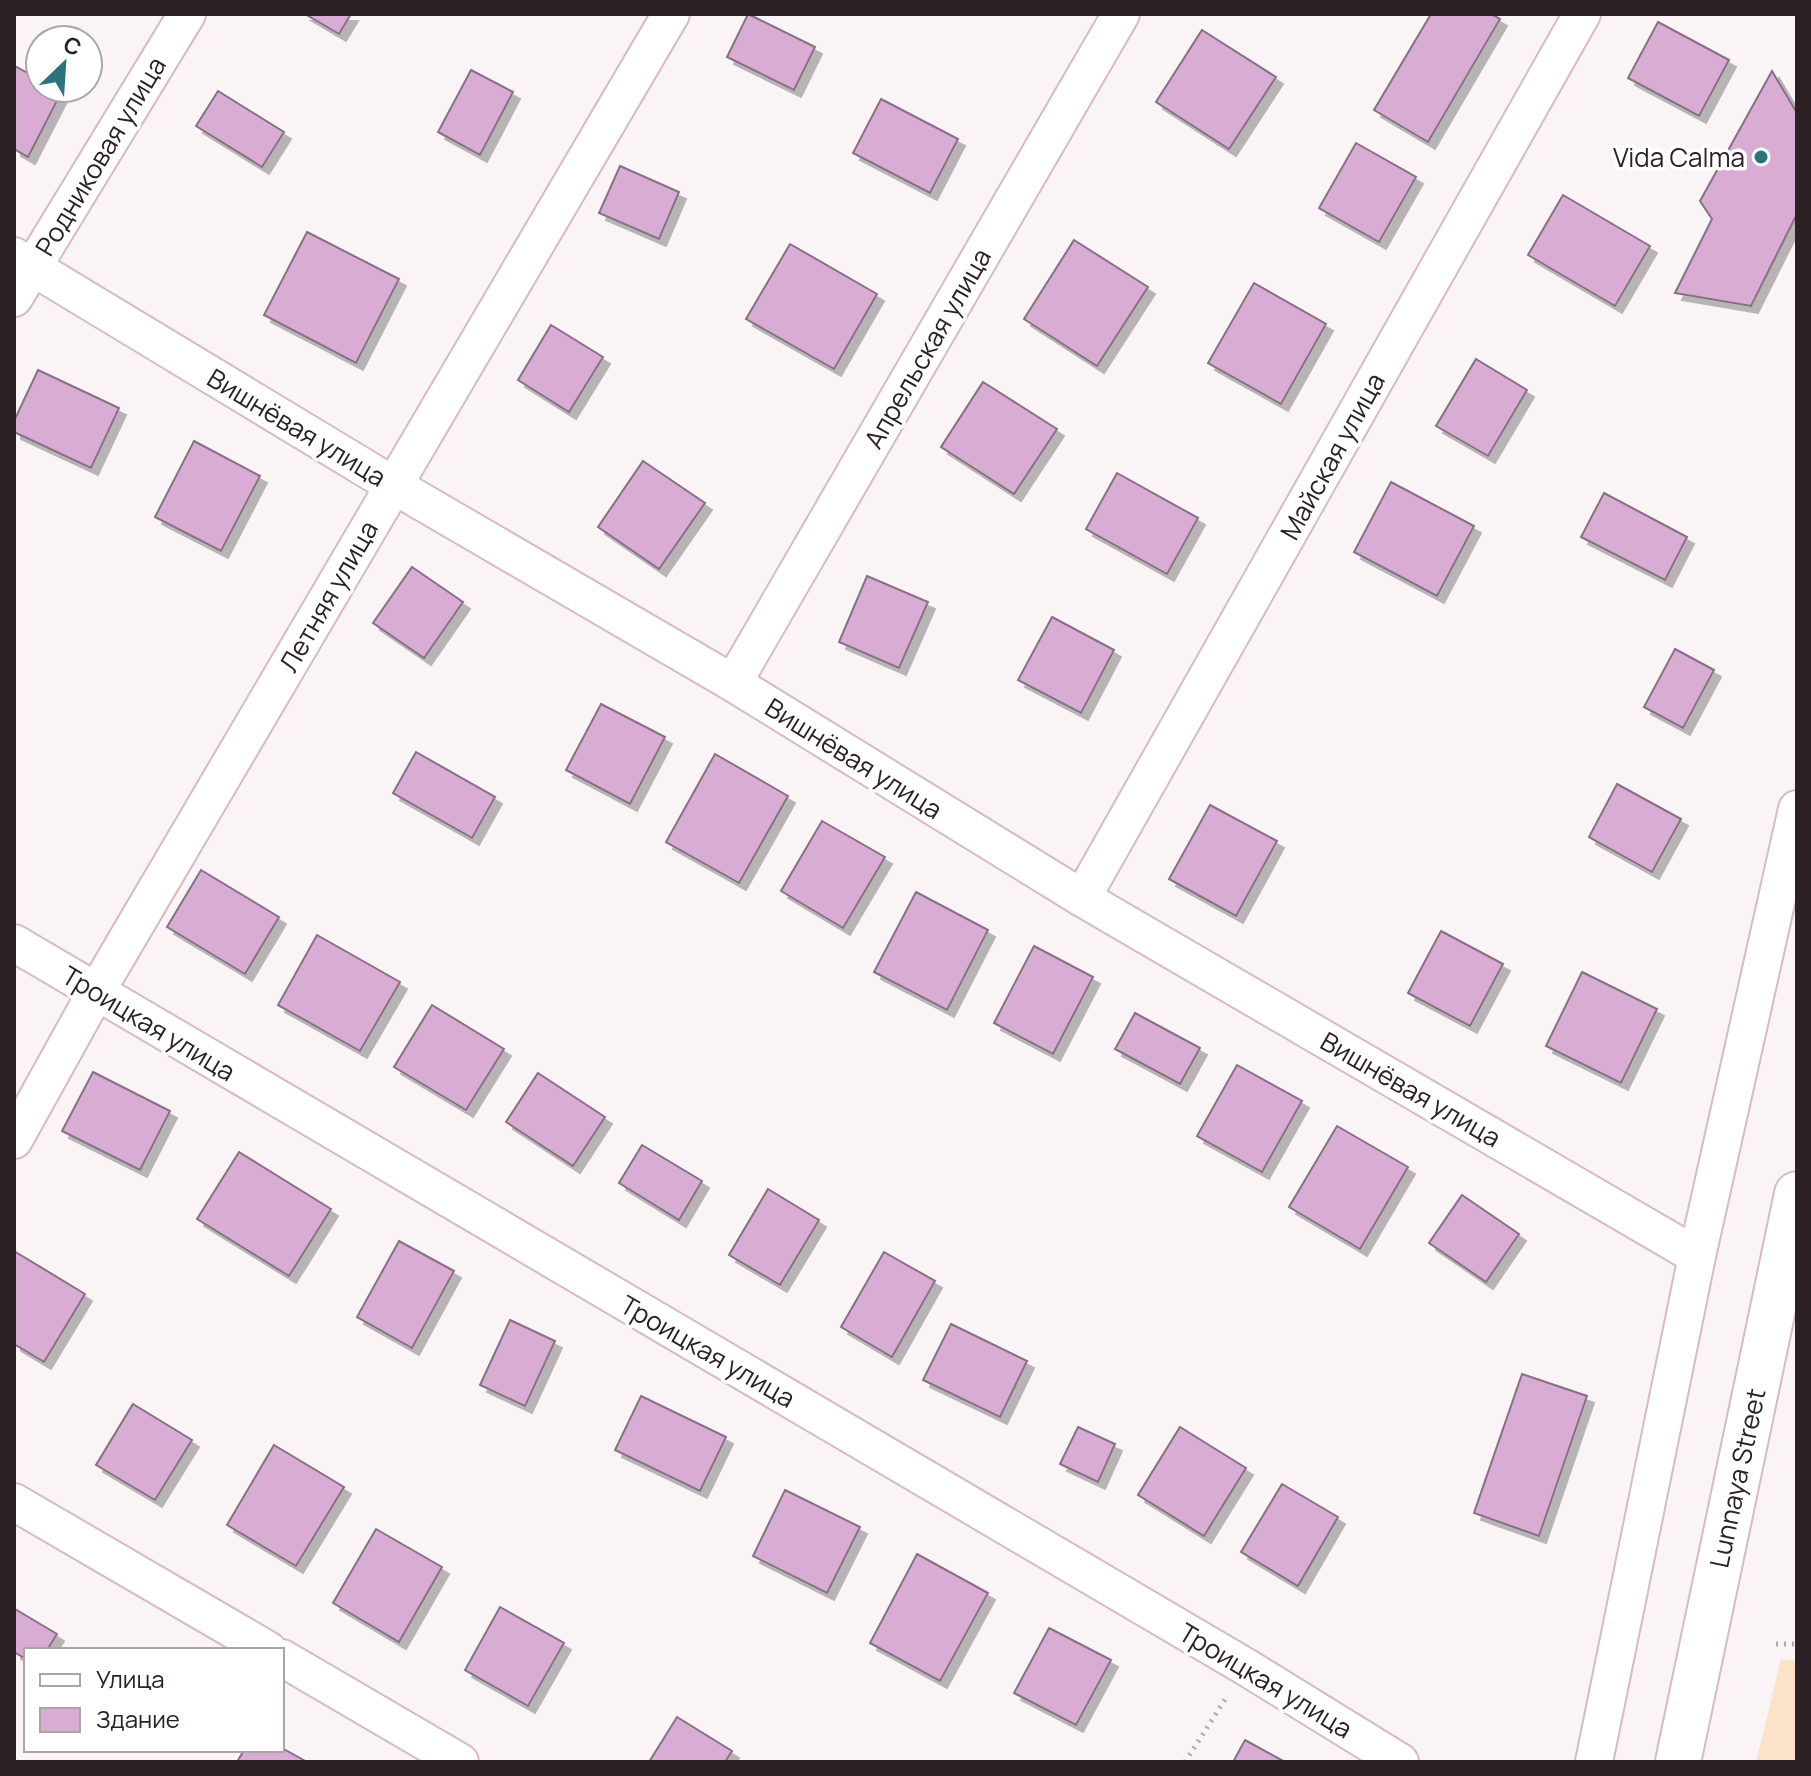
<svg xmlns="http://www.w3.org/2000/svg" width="1811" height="1776" font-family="Manrope,sans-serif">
  <defs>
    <filter id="shadow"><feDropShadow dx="7" dy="7" stdDeviation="0" flood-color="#0004"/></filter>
  </defs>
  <rect width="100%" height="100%" fill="#fbf4f6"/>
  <!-- green -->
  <polygon fill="#fde2ca" points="1781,1659 1797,1661 1797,1762 1756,1762"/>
  <!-- building -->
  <g fill="#d8acd3" stroke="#857183" stroke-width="2" filter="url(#shadow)">
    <polygon points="305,14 351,14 339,34"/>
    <polygon points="748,14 815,47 794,90 727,57"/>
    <polygon points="1431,14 1491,14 1500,19 1428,142 1374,110"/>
    <polygon points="1658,22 1729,60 1699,116 1628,78"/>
    <polygon points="1202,30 1276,77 1229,149 1156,102"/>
    <polygon points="15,66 40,80 40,88 56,88 62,91 28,157 14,149"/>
    <polygon points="471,70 513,92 480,155 438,132"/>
    <polygon points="1772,71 1797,113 1797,214 1751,306 1675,293 1712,219 1700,201"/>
    <polygon points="218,91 284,132 262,167 196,126"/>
    <polygon points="881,99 958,139 930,193 853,153"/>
    <polygon points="1356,143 1416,177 1379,242 1319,208"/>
    <polygon points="620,166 679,192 659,239 599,213"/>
    <polygon points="1563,195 1650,246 1615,306 1528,255"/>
    <polygon points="307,232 399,279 356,363 264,315"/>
    <polygon points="1074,240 1148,287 1097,366 1024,319"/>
    <polygon points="790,244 877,294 834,369 746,319"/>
    <polygon points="1254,283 1326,324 1281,404 1208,363"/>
    <polygon points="551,325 603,357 569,412 518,380"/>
    <polygon points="1476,359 1527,390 1488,456 1436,426"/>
    <polygon points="38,370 119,408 91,468 14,432 14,421"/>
    <polygon points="983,382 1057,429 1014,494 941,447"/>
    <polygon points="194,441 260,476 221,551 155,517"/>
    <polygon points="643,461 705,503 659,569 598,527"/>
    <polygon points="1117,473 1198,518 1167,574 1086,529"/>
    <polygon points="1391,482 1474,526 1437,596 1354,552"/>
    <polygon points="1604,493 1687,537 1665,580 1581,537"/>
    <polygon points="412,567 463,602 424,658 373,623"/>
    <polygon points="867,576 928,602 899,668 839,642"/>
    <polygon points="1052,617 1114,650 1081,713 1018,680"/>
    <polygon points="1675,649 1714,670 1683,728 1644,707"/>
    <polygon points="601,704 665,737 630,804 566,770"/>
    <polygon points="416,752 495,797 472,838 393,793"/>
    <polygon points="715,754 788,796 739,883 666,842"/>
    <polygon points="1617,784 1681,819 1652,872 1589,837"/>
    <polygon points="1210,805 1277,841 1236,916 1169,879"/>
    <polygon points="822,821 885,857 843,928 781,891"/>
    <polygon points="201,870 279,917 245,974 167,927"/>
    <polygon points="916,892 988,930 947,1010 874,972"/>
    <polygon points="1441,931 1503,964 1470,1026 1408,993"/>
    <polygon points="317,935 400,982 360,1051 278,1005"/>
    <polygon points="1034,946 1093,977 1053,1054 994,1023"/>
    <polygon points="1582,972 1657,1009 1621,1083 1546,1046"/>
    <polygon points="432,1005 504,1049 466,1110 394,1067"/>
    <polygon points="1135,1013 1200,1048 1180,1084 1115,1049"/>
    <polygon points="1237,1065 1302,1101 1262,1172 1197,1136"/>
    <polygon points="93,1072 170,1111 140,1170 62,1131"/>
    <polygon points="538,1073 605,1117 573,1166 506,1122"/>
    <polygon points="1337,1126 1408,1167 1360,1249 1289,1207"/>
    <polygon points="642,1145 702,1181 679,1220 619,1183"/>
    <polygon points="239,1152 331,1209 289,1276 197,1219"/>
    <polygon points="768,1189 819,1220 780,1285 729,1255"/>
    <polygon points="1462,1195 1519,1234 1486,1282 1429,1243"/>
    <polygon points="399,1241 454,1271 412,1348 357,1317"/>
    <polygon points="14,1251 85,1294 44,1362 14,1344"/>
    <polygon points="884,1252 935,1281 892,1357 841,1327"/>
    <polygon points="510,1320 555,1341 525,1406 480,1385"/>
    <polygon points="951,1324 1027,1361 1000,1417 923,1380"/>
    <polygon points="1522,1374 1587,1396 1539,1536 1474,1513"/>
    <polygon points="641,1396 726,1437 700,1491 615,1450"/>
    <polygon points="133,1404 192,1440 155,1500 96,1465"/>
    <polygon points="1078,1427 1115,1444 1098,1482 1060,1464"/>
    <polygon points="1180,1427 1246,1468 1204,1536 1138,1495"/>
    <polygon points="274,1445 344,1487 296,1566 227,1525"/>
    <polygon points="1282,1484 1338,1517 1298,1586 1241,1552"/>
    <polygon points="785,1490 860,1527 827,1593 753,1556"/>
    <polygon points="376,1529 442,1567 399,1642 333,1603"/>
    <polygon points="917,1554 988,1593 940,1681 870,1643"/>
    <polygon points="500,1607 564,1643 528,1706 465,1670"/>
    <polygon points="15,1609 57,1634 47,1650 26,1650 26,1659 14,1652"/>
    <polygon points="1049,1628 1111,1660 1076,1725 1014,1693"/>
    <polygon points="677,1717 732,1751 725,1762 649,1762"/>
    <polygon points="1245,1740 1285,1762 1233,1762"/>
    <polygon points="282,1748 307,1762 237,1762 244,1750 282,1750"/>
  </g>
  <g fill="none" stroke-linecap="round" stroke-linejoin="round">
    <!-- street casing -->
    <g stroke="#d8bac2" stroke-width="40">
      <g id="street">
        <polyline points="14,256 393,485 733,683 1082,898 1697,1256"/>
        <polyline points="14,298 187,14"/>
        <polyline points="733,683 1121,14"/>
        <polyline points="1082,898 1582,14"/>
        <polyline points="14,943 1246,1667 1400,1762"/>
        <polyline points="14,1140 96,992 671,14"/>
        <polyline points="14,1502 268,1650"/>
        <polyline points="282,1658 460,1762"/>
        <polyline points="1594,1762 1697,1256 1797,809"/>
      </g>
    </g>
    <!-- secondary casing -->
    <g stroke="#d8bac2" stroke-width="48">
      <polyline id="secondary" points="1678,1762 1797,1194"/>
    </g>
    <!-- path -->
    <g stroke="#b1a9ab" stroke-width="5" stroke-dasharray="2 6" stroke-linecap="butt">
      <polyline points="1776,1644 1797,1644"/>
      <polyline points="1185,1762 1226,1698"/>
    </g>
    <!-- street -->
    <use href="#street" stroke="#fff" stroke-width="36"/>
    <!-- secondary -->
    <use href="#secondary" stroke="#fff" stroke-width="44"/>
  </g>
  <!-- markers -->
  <circle fill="#2b747c" stroke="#fff" stroke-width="3" cx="1761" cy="157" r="8"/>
  <g text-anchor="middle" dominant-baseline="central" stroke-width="7" stroke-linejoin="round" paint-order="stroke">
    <!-- street labels -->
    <g font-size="26" fill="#2b2023" stroke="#fff">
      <text transform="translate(100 156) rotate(-59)">Родниковая улица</text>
      <text transform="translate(927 348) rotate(-60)">Апрельская улица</text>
      <text transform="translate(297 427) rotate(31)">Вишнёвая улица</text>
      <text transform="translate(1332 456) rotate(-61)">Майская улица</text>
      <text transform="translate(328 596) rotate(-60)">Летняя улица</text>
      <text transform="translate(854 758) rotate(32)">Вишнёвая улица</text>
      <text transform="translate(149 1023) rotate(31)">Троицкая улица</text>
      <text transform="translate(1411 1089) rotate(30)">Вишнёвая улица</text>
      <text transform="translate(708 1351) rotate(30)">Троицкая улица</text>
      <text transform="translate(1737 1478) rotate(-78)">Lunnaya Street</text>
      <text transform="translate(1266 1680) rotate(31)">Троицкая улица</text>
    </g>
    <!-- poi labels -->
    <g font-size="26" fill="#2b2023" stroke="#fff" text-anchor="end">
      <text x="1745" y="157">Vida Calma</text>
    </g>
  </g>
  <!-- border -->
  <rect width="1811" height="1776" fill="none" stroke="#2b2023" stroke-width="32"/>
  <!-- legend -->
  <rect x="24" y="1648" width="260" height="104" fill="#ffffff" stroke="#aaa6a7" stroke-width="2"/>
  <rect x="40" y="1674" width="40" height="12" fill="#ffffff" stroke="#aaa6a7" stroke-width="2"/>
  <text x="96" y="1688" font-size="24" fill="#2b2023">Улица</text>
  <rect x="40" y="1708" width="40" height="24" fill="#d8acd3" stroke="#aaa6a7" stroke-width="2"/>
  <text x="96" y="1728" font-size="24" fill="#2b2023">Здание</text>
  <!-- north arrow -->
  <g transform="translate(64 64) rotate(25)"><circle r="38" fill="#ffffff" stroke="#aaa6a7" stroke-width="2"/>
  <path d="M0-6L14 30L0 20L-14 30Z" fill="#2b747c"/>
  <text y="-12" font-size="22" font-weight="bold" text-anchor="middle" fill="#2b2023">С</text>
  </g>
</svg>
